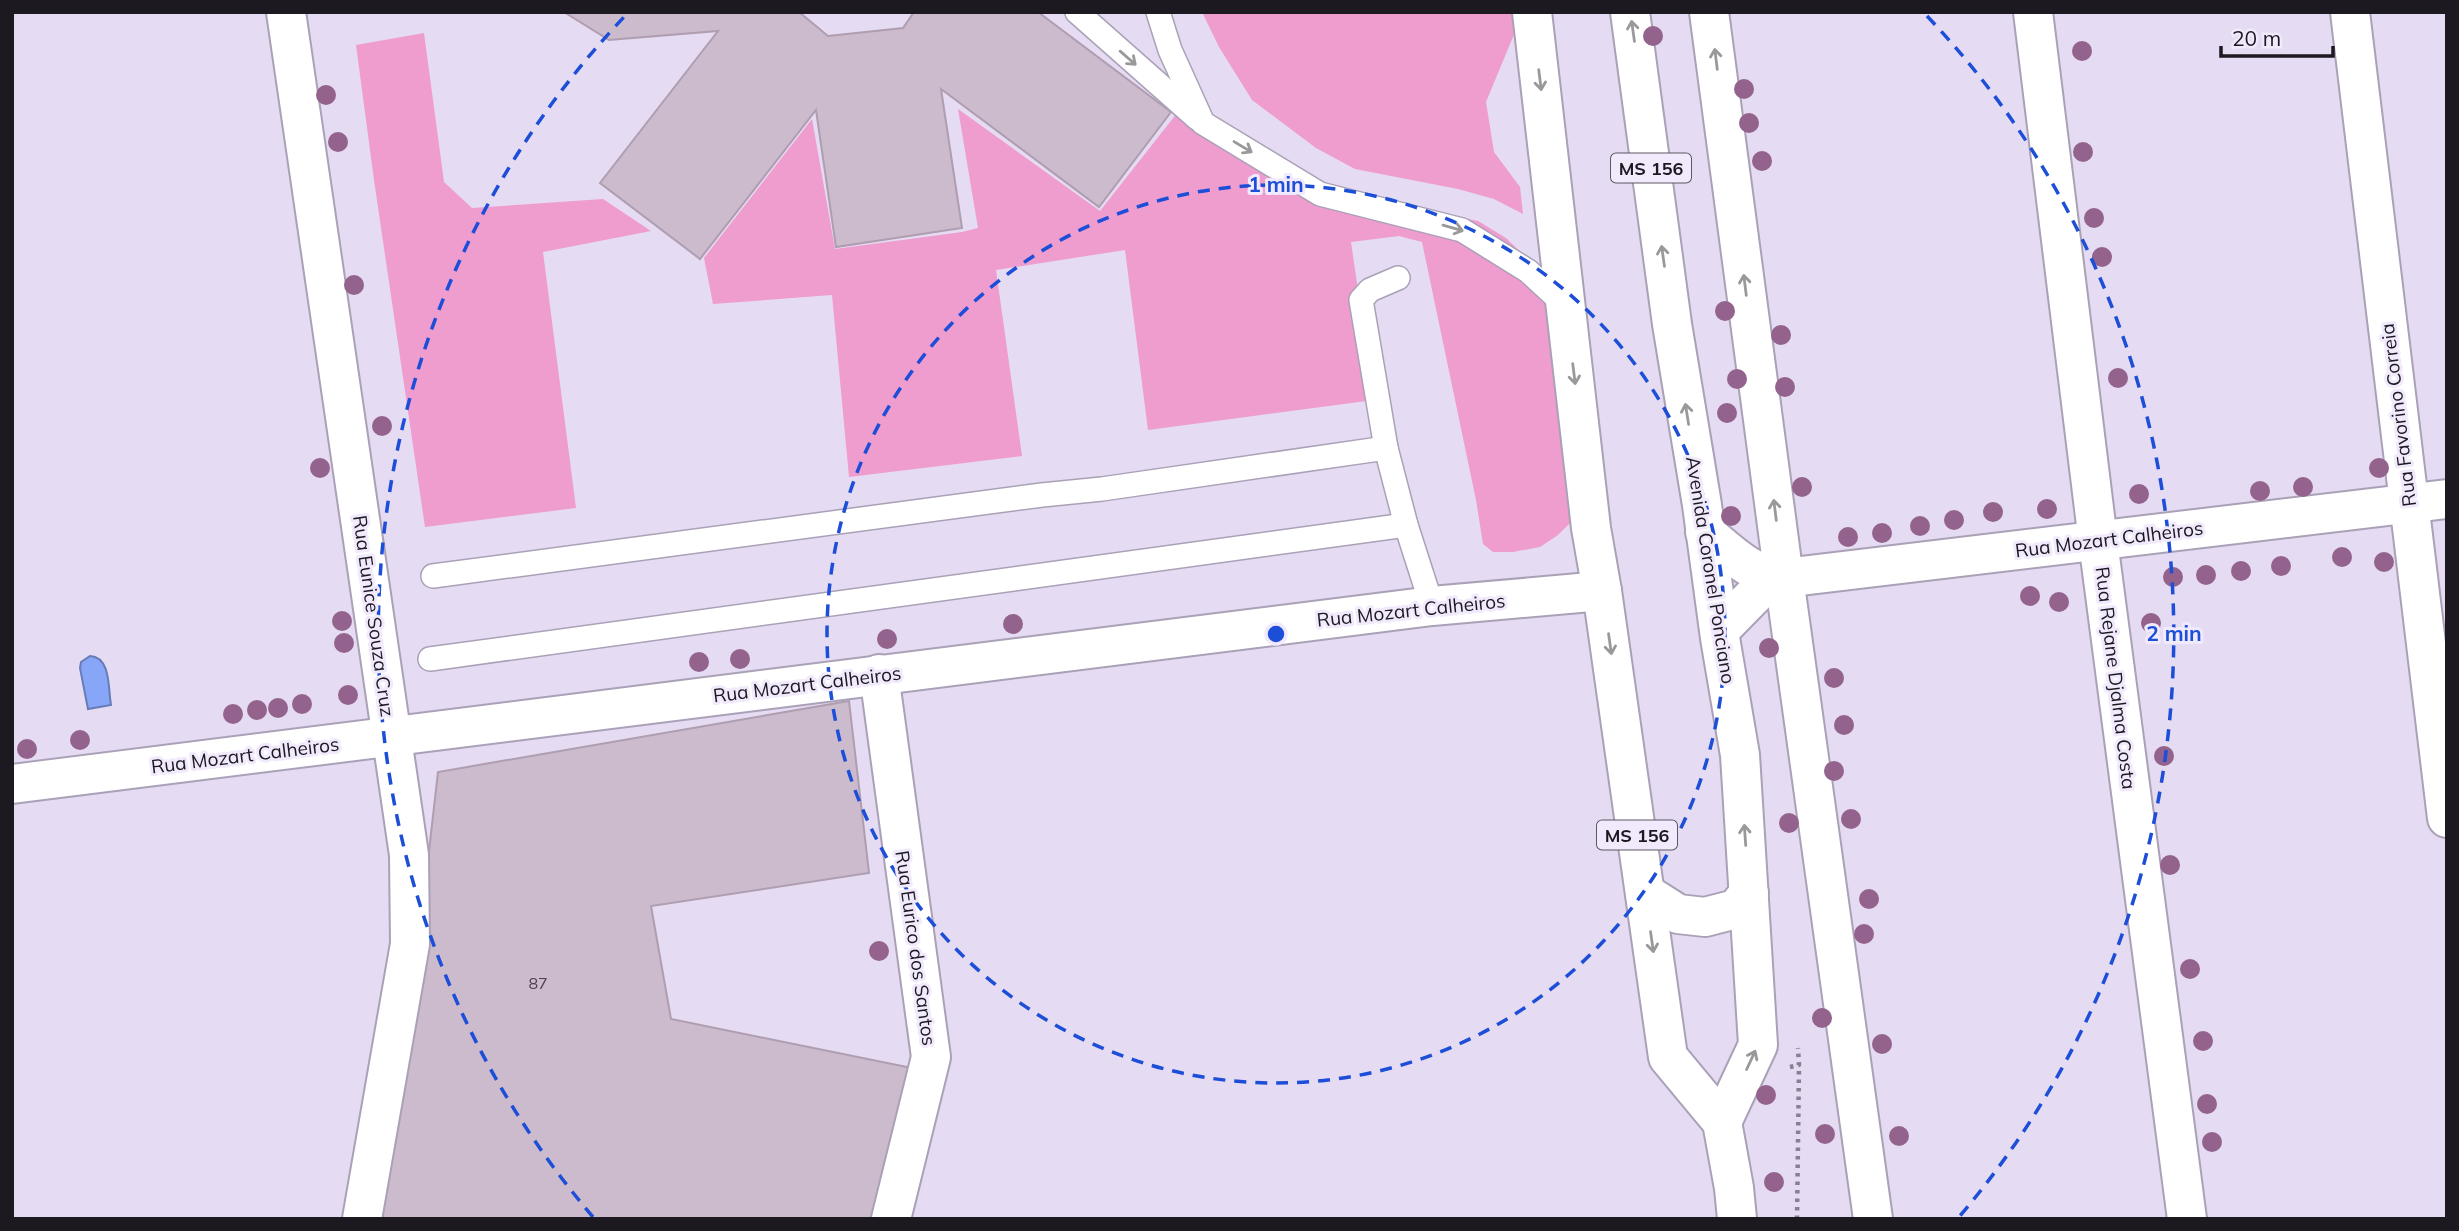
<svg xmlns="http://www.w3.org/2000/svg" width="2459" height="1231" font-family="Mulish,sans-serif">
  <rect width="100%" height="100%" fill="#e5dbf2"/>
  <!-- green -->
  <g fill="#ef9ccf">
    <polygon points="1202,12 1519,12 1520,20 1486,102 1494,152 1520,187 1523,214 1494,199 1458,189 1355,169 1316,148 1252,100 1219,47"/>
    <polygon points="424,33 444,182 472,208 603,199 651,231 543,252 576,508 425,527 374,180 356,45"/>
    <polygon points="1181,108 1328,187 1412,208 1478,221 1506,238 1534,265 1556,331 1575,518 1558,535 1540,547 1513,552 1493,552 1483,544 1476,500 1422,242 1399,236 1351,242 1374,400 1148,430 1125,250 996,270 1022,456 849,477 832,295 713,304 704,258 812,119 835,249 962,232 978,228 958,109 1100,211"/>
  </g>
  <!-- water -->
  <path fill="#88a6f8" stroke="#687cb8" stroke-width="2" d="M90,656C111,657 108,688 111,705L88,709L80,668L81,662Z"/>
  <!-- building -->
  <g fill="#ccbacd" stroke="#af9db0" stroke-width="2">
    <polygon points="564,12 799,12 828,36 903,28 914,12 1038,12 1171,112 1099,207 941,89 962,228 836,247 816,110 700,259 600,183 718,31 609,40"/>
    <polygon points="849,701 869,873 651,906 671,1019 912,1068 873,1219 369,1219 418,948 438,772"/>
  </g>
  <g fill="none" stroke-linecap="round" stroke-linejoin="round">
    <!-- service casing -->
    <g stroke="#aaa1b7" stroke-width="26">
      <g id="service">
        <polyline points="1077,12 1198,119"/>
        <polyline points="1158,12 1170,50 1203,123 1320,194 1462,230 1528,271 1566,306"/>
        <polyline points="1398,278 1370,290 1361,300 1386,448 1406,525 1432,606"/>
        <polyline points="433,576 1042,495 1102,489 1386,448"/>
        <polyline points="430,659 1406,525"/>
      </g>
    </g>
    <!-- minor casing -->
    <g stroke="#aaa1b7" stroke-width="42">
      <g id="minor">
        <polyline points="286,12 409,855 410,944 362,1219"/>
        <polyline points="2033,12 2098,541 2187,1219"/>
        <polyline points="2350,12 2447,818"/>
        <polyline points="1784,578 1873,1219"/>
        <polyline points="879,674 931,1057 891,1219"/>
        <polyline points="12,784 1432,606 1602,591"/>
      </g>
    </g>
    <!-- tertiary casing -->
    <g stroke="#aaa1b7" stroke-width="42">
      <polyline id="tertiary" points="1784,578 2447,499"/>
    </g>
    <!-- secondary casing -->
    <g stroke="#aaa1b7" stroke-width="42">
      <g id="secondary">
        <path d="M1705,532C1728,551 1753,577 1784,578L1709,12"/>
        <polyline points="1720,630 1771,578"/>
      </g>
    </g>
    <!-- primary casing -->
    <g stroke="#aaa1b7" stroke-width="42">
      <g id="primary">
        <polyline points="1532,12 1591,528 1602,591 1668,1057 1722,1122 1734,1188 1737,1219"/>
        <polyline points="1630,12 1672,324 1702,505 1720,638 1740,755 1758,1045 1722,1122"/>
        <polyline points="1645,893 1678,914 1705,917 1736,909 1749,893"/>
      </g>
    </g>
    <!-- path -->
    <g stroke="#888090" stroke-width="4.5" stroke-dasharray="3.5 5" stroke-linecap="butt">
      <polyline points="1790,1067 1799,1065 1798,1048"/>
      <polyline points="1797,1219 1799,1066"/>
    </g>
    <!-- service -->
    <use href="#service" stroke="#fff" stroke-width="23"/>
    <!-- minor -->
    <use href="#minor" stroke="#fff" stroke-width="38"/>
    <!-- tertiary -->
    <use href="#tertiary" stroke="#fff" stroke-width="38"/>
    <!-- secondary -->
    <use href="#secondary" stroke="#fff" stroke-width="38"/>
    <!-- primary -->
    <use href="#primary" stroke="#fff" stroke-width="38"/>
  </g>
  <!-- trees -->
  <g fill="#93638d">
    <circle cx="1653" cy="36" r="10"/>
    <circle cx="2082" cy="51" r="10"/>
    <circle cx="1744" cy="89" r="10"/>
    <circle cx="326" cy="95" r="10"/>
    <circle cx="1749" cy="123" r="10"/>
    <circle cx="338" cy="142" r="10"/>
    <circle cx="2083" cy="152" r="10"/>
    <circle cx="1762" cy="161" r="10"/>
    <circle cx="2094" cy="218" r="10"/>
    <circle cx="2102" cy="257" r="10"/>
    <circle cx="354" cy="285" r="10"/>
    <circle cx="1725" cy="311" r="10"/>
    <circle cx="1781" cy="335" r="10"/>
    <circle cx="2118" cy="378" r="10"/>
    <circle cx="1737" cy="379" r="10"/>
    <circle cx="1785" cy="387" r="10"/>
    <circle cx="1727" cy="413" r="10"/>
    <circle cx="382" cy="426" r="10"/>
    <circle cx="320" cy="468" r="10"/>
    <circle cx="2379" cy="468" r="10"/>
    <circle cx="1802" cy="487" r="10"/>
    <circle cx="2303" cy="487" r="10"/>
    <circle cx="2260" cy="491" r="10"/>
    <circle cx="2139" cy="494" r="10"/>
    <circle cx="2047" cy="509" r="10"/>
    <circle cx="1993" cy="512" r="10"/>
    <circle cx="1731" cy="516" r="10"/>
    <circle cx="1954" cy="520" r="10"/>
    <circle cx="1920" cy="526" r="10"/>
    <circle cx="1882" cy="533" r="10"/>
    <circle cx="1848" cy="537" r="10"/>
    <circle cx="2342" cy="557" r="10"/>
    <circle cx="2384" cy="562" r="10"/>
    <circle cx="2281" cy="566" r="10"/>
    <circle cx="2241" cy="571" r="10"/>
    <circle cx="2206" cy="575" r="10"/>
    <circle cx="2173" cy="577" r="10"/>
    <circle cx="2030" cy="596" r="10"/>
    <circle cx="2059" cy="602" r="10"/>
    <circle cx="342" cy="621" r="10"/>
    <circle cx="2151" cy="623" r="10"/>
    <circle cx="1013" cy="624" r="10"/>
    <circle cx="887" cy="639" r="10"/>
    <circle cx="344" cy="643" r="10"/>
    <circle cx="1769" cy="648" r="10"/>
    <circle cx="740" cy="659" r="10"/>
    <circle cx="699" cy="662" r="10"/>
    <circle cx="1834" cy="678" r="10"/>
    <circle cx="348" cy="695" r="10"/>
    <circle cx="302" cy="704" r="10"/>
    <circle cx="278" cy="708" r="10"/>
    <circle cx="257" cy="710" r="10"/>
    <circle cx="233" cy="714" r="10"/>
    <circle cx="1844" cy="725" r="10"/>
    <circle cx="80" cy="740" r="10"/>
    <circle cx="27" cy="749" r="10"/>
    <circle cx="2164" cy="756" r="10"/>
    <circle cx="1834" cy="771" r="10"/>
    <circle cx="1851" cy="819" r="10"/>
    <circle cx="1789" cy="823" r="10"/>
    <circle cx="2170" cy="865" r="10"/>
    <circle cx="1869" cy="899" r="10"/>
    <circle cx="1864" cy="934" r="10"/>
    <circle cx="879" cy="951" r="10"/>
    <circle cx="2190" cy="969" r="10"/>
    <circle cx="1822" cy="1018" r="10"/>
    <circle cx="2203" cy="1041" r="10"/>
    <circle cx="1882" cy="1044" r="10"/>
    <circle cx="1766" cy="1095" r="10"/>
    <circle cx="2207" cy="1104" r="10"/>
    <circle cx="1825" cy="1134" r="10"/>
    <circle cx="1899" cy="1136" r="10"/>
    <circle cx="2212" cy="1142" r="10"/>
    <circle cx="1774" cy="1182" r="10"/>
  </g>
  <!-- one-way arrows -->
  <defs><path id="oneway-shaft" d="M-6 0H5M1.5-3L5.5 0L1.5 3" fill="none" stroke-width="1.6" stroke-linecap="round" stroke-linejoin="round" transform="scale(1.75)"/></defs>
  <g stroke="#99989b">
    <use href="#oneway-shaft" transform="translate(1633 31) rotate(-98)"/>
    <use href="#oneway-shaft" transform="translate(1128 58) rotate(41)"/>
    <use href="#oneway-shaft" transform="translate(1716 59) rotate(-97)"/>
    <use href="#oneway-shaft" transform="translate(1540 80) rotate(83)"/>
    <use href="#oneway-shaft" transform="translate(1243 147) rotate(31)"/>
    <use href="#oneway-shaft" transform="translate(1453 228) rotate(16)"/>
    <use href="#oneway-shaft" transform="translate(1663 256) rotate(-98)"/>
    <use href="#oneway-shaft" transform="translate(1745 285) rotate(-97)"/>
    <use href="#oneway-shaft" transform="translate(1574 374) rotate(83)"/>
    <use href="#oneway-shaft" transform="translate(1687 414) rotate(-99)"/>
    <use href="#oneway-shaft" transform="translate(1775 510) rotate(-97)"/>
    <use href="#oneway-shaft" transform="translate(1610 644) rotate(82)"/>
    <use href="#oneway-shaft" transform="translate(1745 835) rotate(-94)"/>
    <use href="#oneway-shaft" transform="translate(1652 942) rotate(82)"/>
    <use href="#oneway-shaft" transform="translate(1751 1060) rotate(-65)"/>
  </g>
  <!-- distance rings -->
  <g fill="none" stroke="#1d4ed8" stroke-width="3.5" stroke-dasharray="12 9">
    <circle cx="1276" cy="634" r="449"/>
    <path d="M593 1217A898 898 0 0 1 625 16M1927 16A898 898 0 0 1 1959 1217"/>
  </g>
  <g text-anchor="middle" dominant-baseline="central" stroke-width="6" stroke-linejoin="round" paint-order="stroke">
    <!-- number labels -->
    <g font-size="16" fill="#49414c">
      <text x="538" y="983">87</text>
    </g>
    <!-- shield labels -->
    <g fill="#f1e9fc" stroke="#5d5763" stroke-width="2">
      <rect x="1611" y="153.5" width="80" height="29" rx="5"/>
      <rect x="1597" y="820.5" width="80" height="29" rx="5"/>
    </g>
    <g font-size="18" font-weight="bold" fill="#1d1921">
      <text x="1651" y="168">MS 156</text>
      <text x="1637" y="835">MS 156</text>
    </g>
    <!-- street labels -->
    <g font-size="19" fill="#1d1921" stroke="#f1e9fc">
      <text transform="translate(2398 415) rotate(-97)">Rua Favorino Correia</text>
      <text transform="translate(2109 539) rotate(-7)">Rua Mozart Calheiros</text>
      <text transform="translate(1711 570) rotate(81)">Avenida Coronel Ponciano</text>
      <text transform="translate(1411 610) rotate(-6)">Rua Mozart Calheiros</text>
      <text transform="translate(374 616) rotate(82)">Rua Eunice Souza Cruz</text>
      <text transform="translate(2116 678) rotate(83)">Rua Rejane Djalma Costa</text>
      <text transform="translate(807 684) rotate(-7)">Rua Mozart Calheiros</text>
      <text transform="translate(245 755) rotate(-7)">Rua Mozart Calheiros</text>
      <text transform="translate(916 948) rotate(82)">Rua Eurico dos Santos</text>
    </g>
  </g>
  <circle cx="1276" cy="634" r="10" fill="#1d4ed8" stroke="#f1e9fc" stroke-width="3.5"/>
  <g font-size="21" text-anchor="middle" font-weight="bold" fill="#1d4ed8" stroke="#f1e9fc" stroke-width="6" stroke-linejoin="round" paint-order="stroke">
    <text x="1276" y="192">1 min</text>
    <text x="2174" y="641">2 min</text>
  </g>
  <!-- border -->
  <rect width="2459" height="1231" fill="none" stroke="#1d1921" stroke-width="28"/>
  <!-- scale -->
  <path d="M2221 46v10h112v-10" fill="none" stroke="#1d1921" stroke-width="3.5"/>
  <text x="2232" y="46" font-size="21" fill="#1d1921" stroke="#f1e9fc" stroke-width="5" paint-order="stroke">20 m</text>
</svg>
